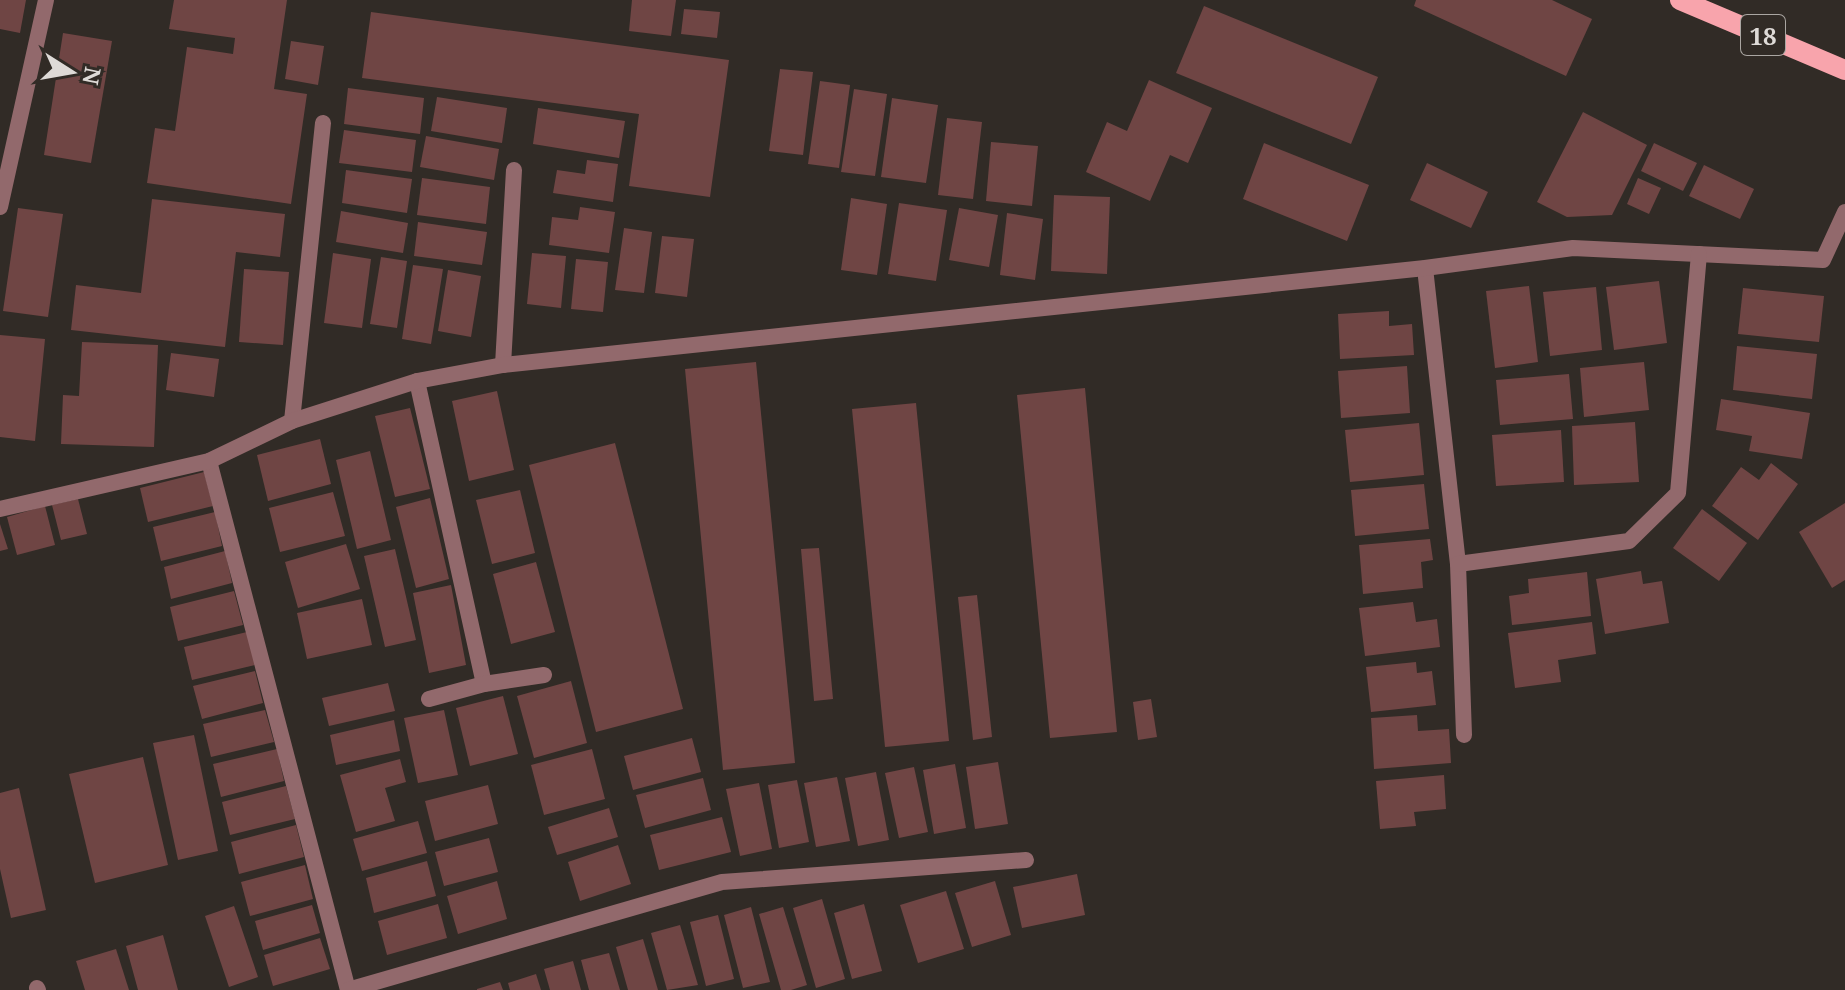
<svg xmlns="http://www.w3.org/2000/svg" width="1845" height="990" font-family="'Noto Serif',serif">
  <rect width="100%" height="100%" fill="#312b26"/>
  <!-- building -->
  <g fill="#6f4544">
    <polygon points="0,0 26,0 20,33 0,29"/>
    <polygon points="174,0 287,0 274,89 307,94 291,204 147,183 155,128 175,131 187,47 233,54 235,38 169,29"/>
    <polygon points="632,0 676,0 671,36 629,31"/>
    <polygon points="1416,0 1552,0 1592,19 1566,76 1414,6"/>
    <polygon points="1204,6 1378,77 1351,144 1176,73"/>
    <polygon points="684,9 720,12 717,38 681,34"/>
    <polygon points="371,12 729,60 710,197 629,186 639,114 362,78"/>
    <polygon points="63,33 112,41 91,163 44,155"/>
    <polygon points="291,41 324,46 318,85 285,79"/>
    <polygon points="780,69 813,72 803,155 769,151"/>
    <polygon points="1149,80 1212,108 1188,163 1170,155 1150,201 1086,172 1107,122 1127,131"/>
    <polygon points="820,81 850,85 839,168 808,164"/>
    <polygon points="348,88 424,98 420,134 344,124"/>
    <polygon points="854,89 887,94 875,176 841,172"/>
    <polygon points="437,97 507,108 502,143 431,131"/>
    <polygon points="892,98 938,105 926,183 881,177"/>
    <polygon points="538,108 625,121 619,158 533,144"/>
    <polygon points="1583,112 1647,145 1612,215 1567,217 1537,202"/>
    <polygon points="947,118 982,122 973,199 938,195"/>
    <polygon points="344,130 416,140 412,172 339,163"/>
    <polygon points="426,136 499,149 494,180 420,167"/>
    <polygon points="991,142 1038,146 1032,206 986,201"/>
    <polygon points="1264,143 1369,185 1347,241 1243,199"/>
    <polygon points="1654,143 1697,163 1683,191 1641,171"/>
    <polygon points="587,160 618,164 613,202 553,193 557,170 585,174"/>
    <polygon points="1427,163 1488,192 1471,228 1410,200"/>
    <polygon points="1704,165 1754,189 1740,219 1689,196"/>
    <polygon points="346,170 412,179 407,213 342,203"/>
    <polygon points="422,178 490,187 486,224 417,215"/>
    <polygon points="1638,178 1661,188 1649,214 1627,204"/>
    <polygon points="1054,195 1110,197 1107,274 1051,271"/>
    <polygon points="851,198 887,204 877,275 841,270"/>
    <polygon points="152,199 285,214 280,257 236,252 225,347 71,330 76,285 141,293"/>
    <polygon points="899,203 947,210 936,281 888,274"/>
    <polygon points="580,207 615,212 609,253 549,245 552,217 578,220"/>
    <polygon points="18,208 63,214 48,317 3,311"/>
    <polygon points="959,208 998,215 989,267 949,260"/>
    <polygon points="341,211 408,223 403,253 336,242"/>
    <polygon points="1007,213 1043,219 1035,280 1000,275"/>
    <polygon points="418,222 487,232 482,265 414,256"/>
    <polygon points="624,228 652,232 644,293 615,290"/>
    <polygon points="662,236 694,239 687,297 655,293"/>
    <polygon points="333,253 371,259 362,328 324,323"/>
    <polygon points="532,253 566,256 561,308 527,304"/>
    <polygon points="381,257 407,261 397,328 370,324"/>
    <polygon points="576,259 608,262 603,312 571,309"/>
    <polygon points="413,265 443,269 431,344 402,339"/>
    <polygon points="244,269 289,272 283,345 239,342"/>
    <polygon points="448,270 481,276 471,337 438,331"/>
    <polygon points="1659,281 1667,343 1614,350 1606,287"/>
    <polygon points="1529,286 1538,362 1495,368 1486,291"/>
    <polygon points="1596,287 1602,350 1550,356 1543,292"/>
    <polygon points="1743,288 1824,296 1819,342 1738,334"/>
    <polygon points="1389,311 1389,326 1412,324 1414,355 1340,359 1338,314"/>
    <polygon points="0,335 45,339 35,441 0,437"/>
    <polygon points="82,342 158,345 154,447 61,444 63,395 79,396"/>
    <polygon points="1737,346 1817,354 1812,399 1733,390"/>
    <polygon points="171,353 219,359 214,397 166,390"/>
    <polygon points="756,362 795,763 723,770 685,369"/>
    <polygon points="1644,362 1649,410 1584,417 1580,368"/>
    <polygon points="1407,366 1410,413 1341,418 1338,371"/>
    <polygon points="1569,374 1573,419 1500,425 1496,380"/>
    <polygon points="1085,388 1117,732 1050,738 1017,395"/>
    <polygon points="497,391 514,470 469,481 452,401"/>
    <polygon points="1721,399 1810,413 1802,459 1749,451 1752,436 1716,430"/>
    <polygon points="916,403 949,741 885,747 852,409"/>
    <polygon points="410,408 430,489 395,497 375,416"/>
    <polygon points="1635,422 1639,482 1574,485 1572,426"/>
    <polygon points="1419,423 1424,475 1350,482 1345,430"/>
    <polygon points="1561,430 1564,482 1496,486 1492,435"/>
    <polygon points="320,439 331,484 268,501 257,455"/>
    <polygon points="615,443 683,709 596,732 529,465"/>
    <polygon points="370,451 391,540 357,549 336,460"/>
    <polygon points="1771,463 1798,484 1758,540 1712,506 1741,467 1759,480"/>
    <polygon points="204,472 213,506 148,522 140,488"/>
    <polygon points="1424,484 1429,529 1355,536 1351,490"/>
    <polygon points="520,490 535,553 492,564 476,500"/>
    <polygon points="333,492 345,536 280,552 269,508"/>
    <polygon points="430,498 449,579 416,588 396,507"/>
    <polygon points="78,499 87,534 61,540 52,505"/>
    <polygon points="1845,503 1845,580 1832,588 1799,532"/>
    <polygon points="45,506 55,545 17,555 7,517"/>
    <polygon points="1702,509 1747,543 1719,581 1673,548"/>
    <polygon points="215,512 222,546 161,561 153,527"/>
    <polygon points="0,524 8,549 0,551"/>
    <polygon points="1430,539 1433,560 1421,562 1423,588 1363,594 1359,545"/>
    <polygon points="346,544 360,589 298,608 285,562"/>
    <polygon points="819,548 833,699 814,701 801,549"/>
    <polygon points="395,549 416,640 385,647 364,556"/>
    <polygon points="225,551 232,583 171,599 164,567"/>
    <polygon points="536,562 555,632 511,644 493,574"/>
    <polygon points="1641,571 1643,584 1662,581 1669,623 1605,634 1596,579"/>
    <polygon points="1587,572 1591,616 1512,625 1509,596 1529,593 1528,579"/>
    <polygon points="451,585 466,665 429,673 413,593"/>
    <polygon points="234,591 243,625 178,641 170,607"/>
    <polygon points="977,595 992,737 973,740 958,597"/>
    <polygon points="362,599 372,645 307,659 297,613"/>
    <polygon points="1413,602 1416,622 1437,619 1440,647 1365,656 1359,608"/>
    <polygon points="1592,622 1596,654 1558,660 1561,682 1515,688 1508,633"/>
    <polygon points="247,632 255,665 192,680 184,647"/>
    <polygon points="1416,662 1417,673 1432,671 1436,705 1371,712 1366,667"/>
    <polygon points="255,671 263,703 202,719 193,686"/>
    <polygon points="571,681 587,743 534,758 517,696"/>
    <polygon points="388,683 395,711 329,726 322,698"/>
    <polygon points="503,696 518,754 470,766 456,708"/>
    <polygon points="1151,699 1157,737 1138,740 1133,702"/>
    <polygon points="265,710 274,742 211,757 203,724"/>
    <polygon points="444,710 458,775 418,783 404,718"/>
    <polygon points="1417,715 1418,731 1449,729 1451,763 1374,769 1371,718"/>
    <polygon points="394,720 400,751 336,765 330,735"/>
    <polygon points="194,735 218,851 178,860 153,743"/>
    <polygon points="692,738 701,772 633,790 624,756"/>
    <polygon points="277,749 284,781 221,797 213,764"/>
    <polygon points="592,749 605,799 544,815 531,765"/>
    <polygon points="143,757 168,865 95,883 69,774"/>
    <polygon points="400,759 406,782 385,788 395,821 356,832 340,775"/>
    <polygon points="998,762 1008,824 975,829 966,767"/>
    <polygon points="955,764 966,828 934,834 923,770"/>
    <polygon points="914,767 928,832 899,838 885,773"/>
    <polygon points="876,772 889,840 858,846 845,778"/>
    <polygon points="1444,775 1446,809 1414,812 1416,826 1380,829 1376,781"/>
    <polygon points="837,777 850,841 816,847 804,783"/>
    <polygon points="703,778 711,810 645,828 636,795"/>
    <polygon points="797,780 809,842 779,848 768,785"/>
    <polygon points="759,783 772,849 740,856 726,789"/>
    <polygon points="488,785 498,824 435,841 425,801"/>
    <polygon points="286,786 295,819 230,835 222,802"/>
    <polygon points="19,788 46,910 11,918 0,869 0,793"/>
    <polygon points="609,808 618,837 557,855 548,827"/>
    <polygon points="722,817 731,852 659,870 650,835"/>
    <polygon points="418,821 427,853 362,871 353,839"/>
    <polygon points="296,825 304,857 239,874 231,842"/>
    <polygon points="489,838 498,872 444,886 435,852"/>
    <polygon points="618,845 631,884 580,901 568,862"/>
    <polygon points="427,861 436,896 374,913 366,878"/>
    <polygon points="305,865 313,899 250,916 241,882"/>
    <polygon points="1077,874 1085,915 1022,928 1013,887"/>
    <polygon points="497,881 507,919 458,934 447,896"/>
    <polygon points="995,881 1011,935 972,947 955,893"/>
    <polygon points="946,891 964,949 918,963 900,905"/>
    <polygon points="822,899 845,979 816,988 793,908"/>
    <polygon points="438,904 447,938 387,955 378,921"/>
    <polygon points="864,904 882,971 852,979 834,913"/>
    <polygon points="312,905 320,933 263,950 255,921"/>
    <polygon points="234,906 258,977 229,987 205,916"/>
    <polygon points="751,907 770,982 743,988 724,915"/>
    <polygon points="783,907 807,985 791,990 781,990 759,914"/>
    <polygon points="718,915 734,979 706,986 690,922"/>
    <polygon points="680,925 698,985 667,990 651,933"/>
    <polygon points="163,935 178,990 138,990 126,946"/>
    <polygon points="320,938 330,969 273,986 264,955"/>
    <polygon points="643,939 658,990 628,990 616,947"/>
    <polygon points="116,949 129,990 85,990 76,961"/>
    <polygon points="609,953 620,990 589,990 581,960"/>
    <polygon points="573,961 581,990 550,990 544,969"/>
    <polygon points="536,974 541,990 510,990 508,983"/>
    <polygon points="500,982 503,990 477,990 477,989"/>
  </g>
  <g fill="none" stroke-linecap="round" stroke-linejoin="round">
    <!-- lane -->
    <g stroke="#92696c" stroke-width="16">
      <polyline points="0,207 46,0"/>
      <polyline points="503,365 514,170"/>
      <polyline points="292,421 323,123"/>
    </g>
    <!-- street -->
    <g stroke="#92696c" stroke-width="16">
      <polyline points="1425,268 1458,564 1464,735"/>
      <polyline points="417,381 484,684"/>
      <polyline points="209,461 348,990"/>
      <polyline points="0,509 209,461 292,421 417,381 503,365 1425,268 1573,248 1823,260 1845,212"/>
      <polyline points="1458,564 1629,541 1678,493 1699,254"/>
      <polyline points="429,699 484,684 544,675"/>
      <polyline points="37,988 38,990"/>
      <polyline points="348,990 722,882 1026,860"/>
    </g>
    <!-- primary -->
    <polyline stroke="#f8a4ac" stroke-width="20" points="1680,0 1845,70"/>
  </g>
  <g text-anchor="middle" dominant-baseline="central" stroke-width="6" stroke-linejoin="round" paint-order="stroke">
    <!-- shield labels -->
    <rect fill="#312b26" stroke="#aaa6a2" stroke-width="2" x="1741" y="15" width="44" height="40" rx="6"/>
    <g font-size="24" font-weight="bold" fill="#dedad7">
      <text x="1763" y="35">18</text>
    </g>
  </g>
  <!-- north arrow -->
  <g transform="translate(72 72) rotate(101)" stroke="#312b26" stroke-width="6" paint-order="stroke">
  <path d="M0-6L14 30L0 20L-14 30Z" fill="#dedad7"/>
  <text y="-12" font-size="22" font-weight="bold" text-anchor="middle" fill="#dedad7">N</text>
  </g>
</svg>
